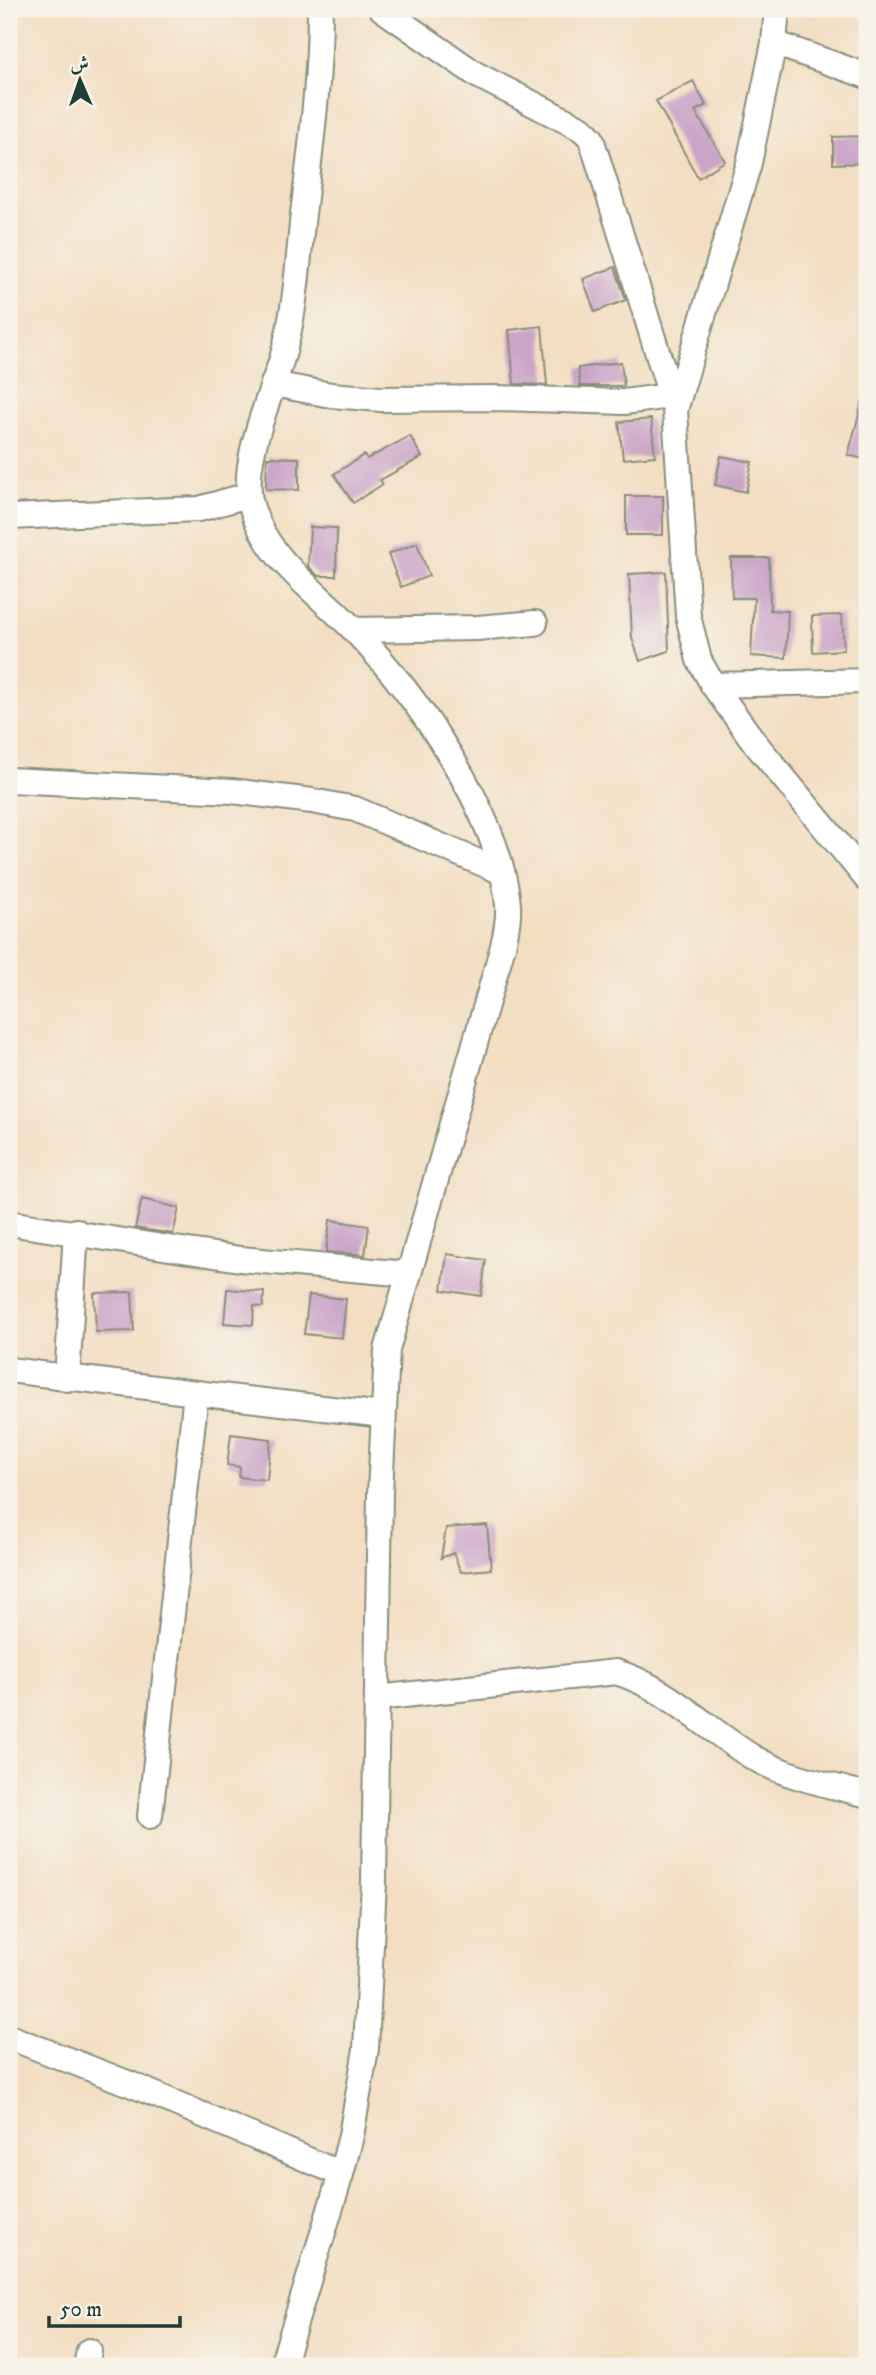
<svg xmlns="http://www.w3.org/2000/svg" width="876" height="2375" font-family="'IM FELL DW Pica',Amiri,serif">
  <rect width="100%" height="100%" fill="#f7f3e8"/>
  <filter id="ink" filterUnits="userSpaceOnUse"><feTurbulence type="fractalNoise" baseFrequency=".0143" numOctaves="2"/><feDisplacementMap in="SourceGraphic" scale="14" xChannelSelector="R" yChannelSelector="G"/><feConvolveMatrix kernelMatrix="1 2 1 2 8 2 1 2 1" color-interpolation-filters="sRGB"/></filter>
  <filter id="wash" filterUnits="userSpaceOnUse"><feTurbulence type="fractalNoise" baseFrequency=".00686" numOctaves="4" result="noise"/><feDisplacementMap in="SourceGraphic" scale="28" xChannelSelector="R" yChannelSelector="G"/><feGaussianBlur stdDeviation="1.57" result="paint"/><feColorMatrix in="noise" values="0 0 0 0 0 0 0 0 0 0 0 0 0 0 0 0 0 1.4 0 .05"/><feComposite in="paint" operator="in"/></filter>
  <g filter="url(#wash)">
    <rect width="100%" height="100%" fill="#f3dec2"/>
    <g id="blocks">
      <!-- building -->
      <g fill="#caa5c8">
        <polygon points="693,81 706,105 695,111 725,161 698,178 656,101"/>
        <polygon points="867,136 867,163 833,164 833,137"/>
        <polygon points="615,267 626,300 595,312 583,279"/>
        <polygon points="542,326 547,385 514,384 509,330"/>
        <polygon points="621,362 624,386 580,386 578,368"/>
        <polygon points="863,400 867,401 867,460 848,455"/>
        <polygon points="651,419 655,456 623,459 619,422"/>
        <polygon points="410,436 422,457 380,480 383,484 353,503 334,474 364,455 367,459"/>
        <polygon points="721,456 752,462 746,492 715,485"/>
        <polygon points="267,457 299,458 299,490 266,489"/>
        <rect x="626" y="496" width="37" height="39"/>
        <polygon points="310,527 337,528 336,576 318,576 308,566"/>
        <polygon points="417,543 429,576 401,587 388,554"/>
        <polygon points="731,558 769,558 770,610 788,611 786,658 751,656 754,598 732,598"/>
        <polygon points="666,572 669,651 640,661 632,638 629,574"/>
        <polygon points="842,615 844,650 813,652 812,616"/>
        <polygon points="142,1199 179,1208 173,1234 135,1228"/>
        <polygon points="330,1220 369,1226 365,1255 326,1252"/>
        <polygon points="447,1254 486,1260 481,1296 442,1290"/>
        <polygon points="227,1289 264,1292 263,1307 254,1306 253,1325 224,1323"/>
        <polygon points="132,1292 134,1331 96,1332 94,1293"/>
        <polygon points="309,1295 346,1299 342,1338 304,1334"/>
        <polygon points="231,1434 271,1439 267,1480 239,1477 240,1467 227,1465"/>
        <polygon points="487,1525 491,1569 461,1572 453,1553 441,1558 446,1528"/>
      </g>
    </g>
  </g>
  <g filter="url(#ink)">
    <use href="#blocks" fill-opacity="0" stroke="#898e7b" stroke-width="2"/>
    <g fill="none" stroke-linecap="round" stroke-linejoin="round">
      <!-- minor casing -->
      <g stroke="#898e7b" stroke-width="28">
        <g id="minor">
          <polyline points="382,9 477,75 582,129 591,138 675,409"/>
          <polyline points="777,9 774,43 749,163 675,410 688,616 699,660 713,685 755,743 867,879"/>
          <polyline points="774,43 867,76"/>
          <polyline points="273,384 331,395 381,399 498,398 624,402 670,396"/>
          <polyline points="9,517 199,509 248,495"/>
          <polyline points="354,630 477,628 535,623"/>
          <polyline points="713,685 867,681"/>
          <polyline points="9,780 232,791 312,801 355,809 502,872"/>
          <polyline points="9,1223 240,1259 407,1274"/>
          <polyline points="9,1370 196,1393 150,1816"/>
          <polyline points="67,1379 76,1231"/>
          <polyline points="196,1393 383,1415"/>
          <path d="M377,1698L616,1672C669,1688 707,1730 754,1758C787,1777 830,1785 867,1795"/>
          <path d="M9,2037L135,2086L341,2174L351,2136L366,2049L374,1882L380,1493L387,1350L503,946C506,933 509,919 508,905C500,813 415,693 352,628C315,590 268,560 252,508C238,466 271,396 283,355C296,309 298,261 303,214C311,146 320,77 320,9"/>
          <polyline points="86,2366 89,2351"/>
          <polyline points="282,2366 341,2174"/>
        </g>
      </g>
      <!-- minor -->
      <use href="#minor" stroke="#fff" stroke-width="24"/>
    </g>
  </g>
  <!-- margin -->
  <rect width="876" height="2375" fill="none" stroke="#f7f3e8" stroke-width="35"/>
  <!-- north arrow -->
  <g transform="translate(80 80) rotate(358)" stroke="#f7f3e8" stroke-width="5" paint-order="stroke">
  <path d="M0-5L12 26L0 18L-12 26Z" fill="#1f3d34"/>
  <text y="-10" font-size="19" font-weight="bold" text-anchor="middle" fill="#1f3d34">ش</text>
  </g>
  <!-- scale -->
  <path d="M49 2316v10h131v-10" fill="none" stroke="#1f3d34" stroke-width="3.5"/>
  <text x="60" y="2316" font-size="21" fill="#1f3d34" stroke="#f7f3e8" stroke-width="5" paint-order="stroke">50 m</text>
</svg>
